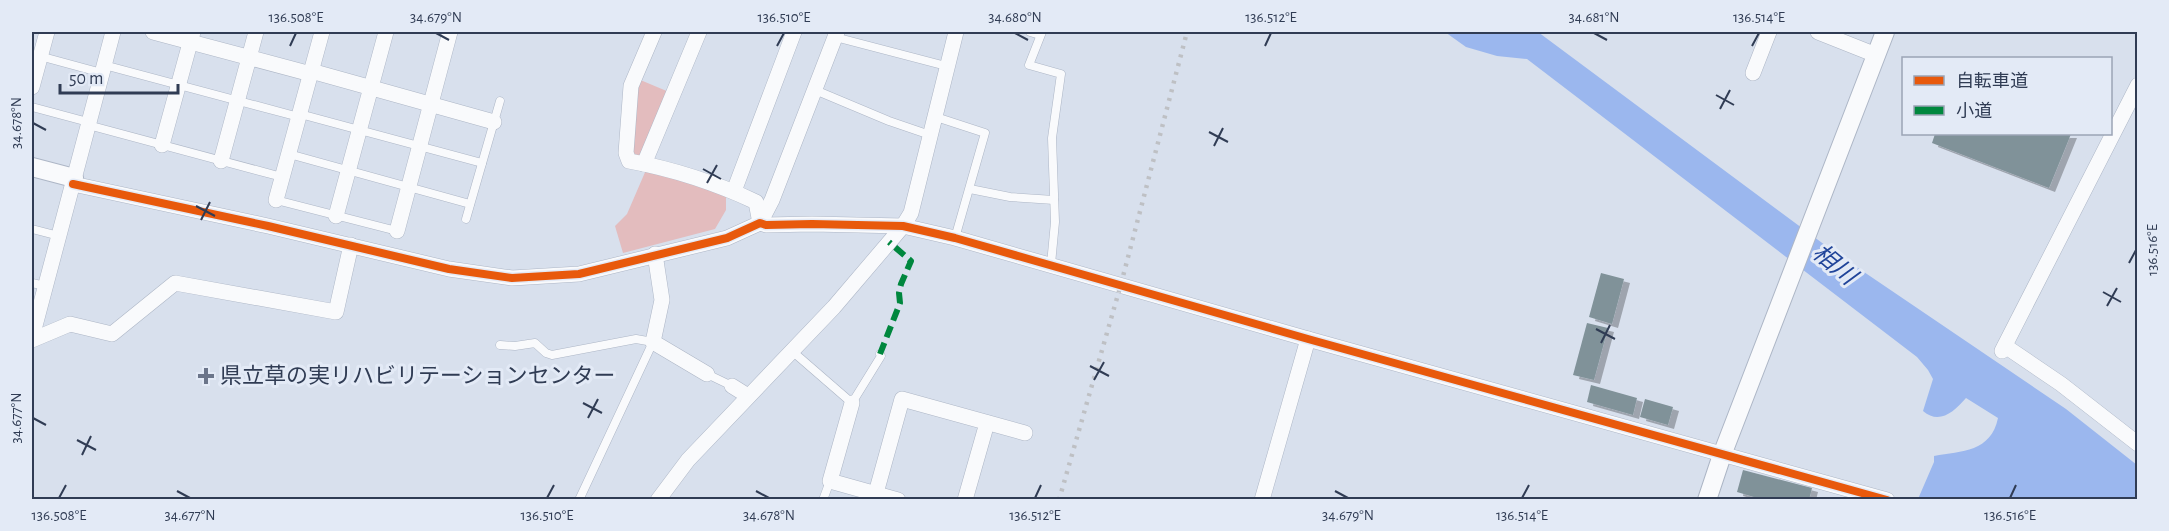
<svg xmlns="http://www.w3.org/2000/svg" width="2169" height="531" font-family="'Alegreya Sans','Noto Sans JP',sans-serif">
  <defs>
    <filter id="shadow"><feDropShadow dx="6" dy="4" stdDeviation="0" flood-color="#0004"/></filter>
  </defs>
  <rect width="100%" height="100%" fill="#d8e0ed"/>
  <!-- green -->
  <g fill="#e3bcbe">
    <polygon points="638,79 669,92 643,157 629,155"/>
    <polygon points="646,170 726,192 726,210 715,229 623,253 615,226 627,214"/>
  </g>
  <!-- water -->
  <path fill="#9bb7ee" d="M1445,32H1538L1833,251L2066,409L2137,465V499H1918L1934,462V456C1962,451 1991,452 1998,418L1966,398C1954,412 1939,425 1923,411L1933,379L1928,370L1917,357L1527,59L1497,56L1466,47Z"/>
  <!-- building -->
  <g fill="#809299" filter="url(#shadow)">
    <polygon points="1935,134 2071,134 2049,188 1932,143"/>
    <polygon points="1601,273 1624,279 1612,324 1589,317"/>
    <polygon points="1587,323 1608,328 1594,380 1573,375"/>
    <polygon points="1591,385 1637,398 1633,415 1587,402"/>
    <polygon points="1645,399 1673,407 1668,425 1640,417"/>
    <polygon points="1743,470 1812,488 1809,500 1764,500 1737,492"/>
  </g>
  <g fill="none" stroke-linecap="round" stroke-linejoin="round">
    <!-- service casing -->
    <g stroke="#adb6c6" stroke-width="9">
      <g id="service">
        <polyline points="1030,32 1040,35"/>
        <polyline points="1042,32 1029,65 1061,74 1052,138 1055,222 1051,264"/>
        <polyline points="835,37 946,66"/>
        <polyline points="32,54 102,73"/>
        <polyline points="104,65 299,117"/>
        <polyline points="815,90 889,121 930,135"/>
        <polyline points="32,107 88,122"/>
        <polyline points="300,114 482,163"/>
        <polyline points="936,117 985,133 955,238"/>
        <polyline points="88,125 282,177"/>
        <polyline points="289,154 470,204"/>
        <polyline points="970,189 1010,197 1054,200"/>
        <polyline points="276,200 397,231"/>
        <polyline points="466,219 500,101"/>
        <polyline points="32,229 59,236"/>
        <polyline points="32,283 45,286"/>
        <polyline points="500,345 515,346 535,343 546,353 552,355 636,339 653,342 579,500"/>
        <polyline points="792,351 852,403 881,356 880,354"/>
        <polyline points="707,374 732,386"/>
        <polyline points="823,500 830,481"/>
      </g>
    </g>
    <!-- minor casing -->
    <g stroke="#adb6c6" stroke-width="16">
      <g id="minor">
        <polyline points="153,32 311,74"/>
        <path d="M654,32L631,86L626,153L629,161C673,169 716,183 756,202L760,223"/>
        <polyline points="1818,32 1876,55"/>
        <polyline points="311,71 494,122"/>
        <polyline points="1753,73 1769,32"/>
        <polyline points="32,87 47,32"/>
        <polyline points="162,145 193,32"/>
        <polyline points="221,161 256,32"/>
        <polyline points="644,164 699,32"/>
        <polyline points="73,184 268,226 449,269 512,278 579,274 727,238 760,223 766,225 812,224 903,226 955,238 1308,339 1887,500"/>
        <polyline points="734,191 794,32"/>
        <polyline points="276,200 322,32"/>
        <polyline points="336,216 386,32"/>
        <polyline points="760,223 772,200 837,32"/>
        <polyline points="397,231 450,32"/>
        <polyline points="655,254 662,300 653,342 707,374"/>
        <polyline points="32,337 113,32"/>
        <polyline points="32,340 70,324 112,334 175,283 336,312 351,245"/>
        <polyline points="2005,346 2061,384 2138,444"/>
        <polyline points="2002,351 2138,85"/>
        <polyline points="732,386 748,396"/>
        <polyline points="852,403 830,481 898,500"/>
        <polyline points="876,493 902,399 1025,433"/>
        <polyline points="658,500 688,460 834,307 903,226 911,213 956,32"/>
        <polyline points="965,500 987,423"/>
        <polyline points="1262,500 1308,339"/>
      </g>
    </g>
    <!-- tertiary casing -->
    <g stroke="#adb6c6" stroke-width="20">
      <g id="tertiary">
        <polyline points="32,167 74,178"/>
        <polyline points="1707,500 1722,455 1885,32"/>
      </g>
    </g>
    <!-- service -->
    <use href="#service" stroke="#f9fafc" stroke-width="8"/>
    <!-- minor -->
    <use href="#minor" stroke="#f9fafc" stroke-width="15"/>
    <!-- tertiary -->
    <use href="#tertiary" stroke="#f9fafc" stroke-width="18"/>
    <!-- rail -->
    <polyline stroke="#bec0c4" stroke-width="4.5" stroke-dasharray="3 6" stroke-linecap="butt" points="1059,500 1121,284 1187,32"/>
    <!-- quiet -->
    <polyline stroke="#00873e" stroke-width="6" stroke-dasharray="12 6" stroke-linecap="butt" points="880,354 900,303 899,293 901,284 911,261 889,242"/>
    <!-- cycleway casing -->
    <g stroke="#e3eaf6" stroke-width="11">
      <polyline id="cycleway" points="73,184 268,226 449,269 512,278 579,274 727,238 760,223 766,225 812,224 903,226 955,238 1308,339 1887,500"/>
    </g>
    <!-- cycleway -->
    <use href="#cycleway" stroke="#e8590c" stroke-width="8"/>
  </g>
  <!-- ticks -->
  <path fill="none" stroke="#303c54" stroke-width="2" d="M436,33L449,40M1015,33L1028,40M1594,33L1607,40M290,46L296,33M777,46L784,33M1265,46L1271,33M1752,46L1759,33M1716,95L1734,105M1720,109L1730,90M33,123L46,130M1209,132L1228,142M1214,146L1223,128M703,169L721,179M707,183L717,165M196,206L215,216M201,220L210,202M2129,263L2136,250M2103,292L2121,302M2107,306L2117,288M1596,329L1615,339M1601,343L1610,325M1090,366L1109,376M1094,380L1104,362M583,403L602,413M33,418L46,425M588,418L598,399M77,440L96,450M82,455L91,436M177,491L190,498M756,491L769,498M1335,491L1348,498M59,498L66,485M547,498L554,485M1035,498L1041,485M1522,498L1529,485M2010,498L2016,485"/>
  <!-- markers -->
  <path fill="#6b758a" stroke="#e3eaf6" stroke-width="2" d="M203 367h6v6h6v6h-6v6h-6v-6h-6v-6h6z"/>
  <g text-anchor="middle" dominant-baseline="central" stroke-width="6" stroke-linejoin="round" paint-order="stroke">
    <!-- poi labels -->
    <g font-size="22" fill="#303c54" stroke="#e3eaf6" text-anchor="start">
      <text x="220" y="376">県立草の実リハビリテーションセンター</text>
    </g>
    <!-- water labels -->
    <g font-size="24" font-style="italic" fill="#21459a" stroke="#e3eaf6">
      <text transform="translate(1834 265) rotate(40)">相川</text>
    </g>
  </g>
  <!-- border -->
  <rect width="2169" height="531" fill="none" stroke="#e3eaf6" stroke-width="66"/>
  <!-- legend -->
  <rect x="1902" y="57" width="210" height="78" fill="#e3eaf6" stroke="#9ba4b5" stroke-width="1.5"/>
  <rect x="1914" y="76" width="30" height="9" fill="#e8590c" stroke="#9ba4b5" stroke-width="1.5"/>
  <text x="1956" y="87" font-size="18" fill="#303c54">自転車道</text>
  <rect x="1914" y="106" width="30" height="9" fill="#00873e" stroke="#9ba4b5" stroke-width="1.5"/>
  <text x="1956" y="117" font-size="18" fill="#303c54">小道</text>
  <!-- scale -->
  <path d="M60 84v9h118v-9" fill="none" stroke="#303c54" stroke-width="3"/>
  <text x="69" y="84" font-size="18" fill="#303c54" stroke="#e3eaf6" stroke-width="4.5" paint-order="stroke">50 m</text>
  <rect x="33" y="33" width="2103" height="465" fill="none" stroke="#303c54" stroke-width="2"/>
  <g font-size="15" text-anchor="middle" fill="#303c54">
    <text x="296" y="22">136.508°E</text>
    <text x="436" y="22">34.679°N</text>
    <text x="784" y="22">136.510°E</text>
    <text x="1015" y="22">34.680°N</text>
    <text x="1271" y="22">136.512°E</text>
    <text x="1594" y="22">34.681°N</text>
    <text x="1759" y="22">136.514°E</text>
    <text transform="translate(16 123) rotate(-90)" y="5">34.678°N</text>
    <text transform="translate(2152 250) rotate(-90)" y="5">136.516°E</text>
    <text transform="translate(16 418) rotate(-90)" y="5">34.677°N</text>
    <text x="59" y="520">136.508°E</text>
    <text x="190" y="520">34.677°N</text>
    <text x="547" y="520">136.510°E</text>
    <text x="769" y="520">34.678°N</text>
    <text x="1035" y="520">136.512°E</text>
    <text x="1348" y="520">34.679°N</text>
    <text x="1522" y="520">136.514°E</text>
    <text x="2010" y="520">136.516°E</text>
  </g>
</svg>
